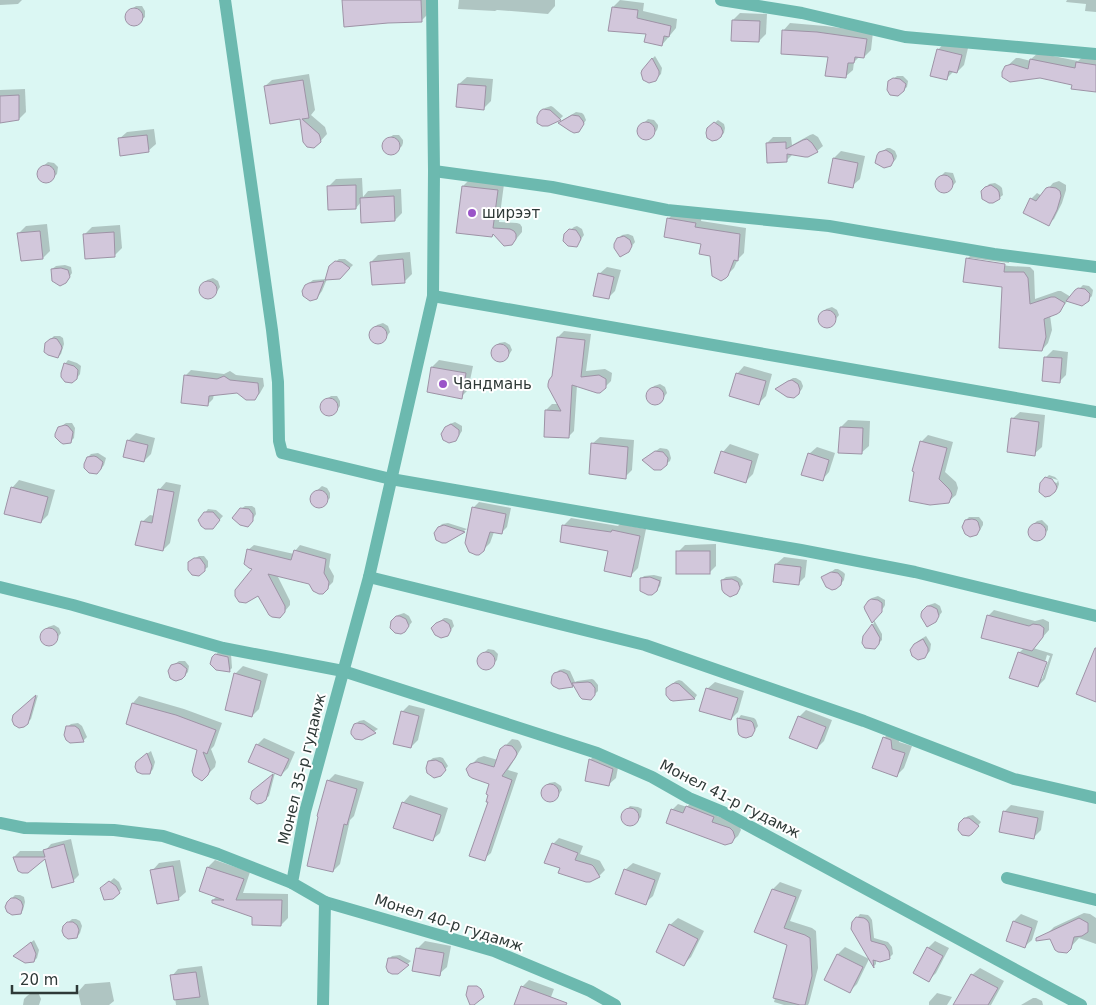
<svg xmlns="http://www.w3.org/2000/svg" width="1096" height="1005" font-family="'DejaVu Sans',sans-serif">
  <rect width="100%" height="100%" fill="#dbf7f3"/>
  <!-- shadow -->
  <g fill="#0003" fill-rule="evenodd">
    <polygon points="0,0 22,0 18,4 0,5"/>
    <polygon points="343,0 428,0 428,14 421,21"/>
    <polygon points="459,0 555,0 555,6 548,14 497,10 495,11 458,9"/>
    <polygon points="620,0 644,3 643,11 677,19 676,28 662,45 613,7"/>
    <polygon points="1067,0 1096,0 1096,12 1085,11 1086,4 1066,2"/>
    <polygon points="136,6 142,6 145,11 145,17 136,24 130,24 127,21 127,13"/>
    <polygon points="740,13 767,14 766,34 759,41 733,20"/>
    <polygon points="790,23 825,26 873,32 871,50 864,57 860,56 854,62 853,70 845,77 829,56 783,31"/>
    <polygon points="945,42 968,48 964,65 957,72 954,71 946,79 938,50"/>
    <polygon points="1038,53 1078,61 1084,56 1096,57 1096,91 1073,84 1004,69 1016,58 1019,58 1031,61 1031,59"/>
    <polygon points="655,56 662,68 661,74 652,82 652,59"/>
    <polygon points="309,74 315,110 311,115 325,127 327,134 317,145 311,147 302,118 265,86 272,80"/>
    <polygon points="897,76 903,76 908,81 907,87 903,90 889,82"/>
    <polygon points="467,77 493,79 491,101 484,108 459,84"/>
    <polygon points="25,89 26,112 19,119 0,122 0,90"/>
    <polygon points="551,106 553,107 563,116 560,119 548,125 541,112 545,108"/>
    <polygon points="576,112 582,113 584,115 586,120 579,131 560,122 563,120"/>
    <polygon points="648,119 654,120 658,125 658,127 657,130 649,138 643,137 639,135 640,127"/>
    <polygon points="718,120 724,124 725,128 724,133 721,136 712,125"/>
    <polygon points="154,129 156,144 148,151 119,139 127,132"/>
    <polygon points="813,134 818,137 823,146 817,151 792,153 792,155 786,161 767,143 773,137 791,137 792,145 810,135"/>
    <polygon points="393,135 399,135 403,140 403,143 402,146 394,153 388,153 384,148 385,142"/>
    <polygon points="887,148 890,148 895,151 897,156 896,159 892,163 882,152"/>
    <polygon points="841,151 865,156 860,179 852,186 829,182 834,158"/>
    <polygon points="48,162 54,163 58,167 57,174 49,181 43,180 39,176 39,170"/>
    <polygon points="945,172 953,173 956,182 948,191 939,190 936,181"/>
    <polygon points="362,178 363,197 368,191 401,189 402,213 395,220 361,202 356,208 329,186 336,179"/>
    <polygon points="469,180 504,184 499,222 517,223 520,224 522,227 522,232 512,244 494,234 492,236 463,186"/>
    <polygon points="1059,181 1066,185 1066,190 1062,203 1054,219 1048,224 1031,199 1037,193 1042,196 1053,183"/>
    <polygon points="995,183 1000,186 1002,188 1003,195 999,198 983,192 989,184"/>
    <polygon points="675,212 702,216 701,221 746,228 744,253 738,259 734,268 725,277 712,255 703,243 668,219"/>
    <polygon points="47,224 50,251 43,258 22,260 19,233 26,226"/>
    <polygon points="120,225 122,248 115,255 85,234 92,227"/>
    <polygon points="577,226 582,229 584,235 576,246 569,231 574,227"/>
    <polygon points="628,234 633,236 635,242 628,251 618,239 622,235"/>
    <polygon points="410,252 412,274 405,281 371,262 378,255"/>
    <polygon points="973,253 1010,258 1009,263 970,258 970,260 1009,266 1030,267 1034,271 1035,299 1058,291 1061,291 1071,297 1083,285 1089,286 1093,290 1092,296 1088,300 1068,300 1065,304 1056,313 1050,315 1052,330 1048,343 1042,350 1003,286 967,259"/>
    <polygon points="339,259 345,259 353,265 340,278 334,263"/>
    <polygon points="65,265 71,267 72,273 66,282 52,269 56,266"/>
    <polygon points="607,267 621,270 615,291 608,298 599,274"/>
    <polygon points="213,278 218,281 220,287 214,296 208,298 201,294 201,289 207,280"/>
    <polygon points="327,279 322,291 317,298 308,284 313,280"/>
    <polygon points="832,307 837,310 839,315 832,324 827,326 820,322 820,318 826,309"/>
    <polygon points="383,323 388,326 390,332 383,341 378,343 371,339 371,334 377,325"/>
    <polygon points="564,331 591,334 586,371 605,369 612,373 611,381 605,387 577,385 574,431 568,437 546,410 552,404 559,404 553,377 558,337"/>
    <polygon points="54,336 60,336 63,338 64,344 61,354 58,357 50,340"/>
    <polygon points="505,342 510,345 512,350 506,359 500,361 493,357 493,353 499,343"/>
    <polygon points="1053,350 1068,352 1066,375 1059,382 1046,357"/>
    <polygon points="68,360 77,363 81,366 80,374 77,378 65,364"/>
    <polygon points="439,360 473,366 468,390 461,397 432,367"/>
    <polygon points="744,366 772,374 766,396 759,403 737,374"/>
    <polygon points="191,370 224,374 230,371 236,375 263,378 264,386 260,393 254,399 238,392 214,394 213,399 208,404 185,376"/>
    <polygon points="793,378 796,378 801,381 803,386 802,389 798,393 780,386"/>
    <polygon points="660,384 665,387 667,393 660,402 655,404 648,400 648,395 654,386"/>
    <polygon points="331,396 337,396 340,401 340,406 333,414 325,414 322,409 322,403"/>
    <polygon points="1020,412 1045,415 1042,447 1034,454 1012,419"/>
    <polygon points="848,420 870,421 869,446 861,453 841,427"/>
    <polygon points="455,422 462,426 462,431 456,440 446,428 450,424"/>
    <polygon points="66,423 72,423 75,428 74,438 70,442 59,428"/>
    <polygon points="136,433 155,438 151,454 144,461 128,441"/>
    <polygon points="928,435 953,442 945,472 956,482 958,488 956,495 949,501 921,442"/>
    <polygon points="600,437 634,440 632,470 625,477 592,444"/>
    <polygon points="730,444 759,454 753,474 746,481 723,452"/>
    <polygon points="817,447 835,453 829,472 822,480 809,454"/>
    <polygon points="660,448 667,449 669,451 671,458 670,461 666,464 643,460"/>
    <polygon points="98,453 106,458 104,465 101,469 88,457 91,454"/>
    <polygon points="1049,475 1055,477 1058,480 1047,477"/>
    <polygon points="1045,479 1057,483 1058,480 1059,484 1058,487 1055,491"/>
    <polygon points="19,480 55,490 48,515 41,522 12,488"/>
    <polygon points="166,482 181,485 170,543 163,550 142,522 150,515 155,516 159,490"/>
    <polygon points="322,486 327,488 330,493 330,498 321,506 314,505 312,501 312,495"/>
    <polygon points="479,502 511,508 507,527 501,533 494,532 490,543 481,552 473,508"/>
    <polygon points="245,506 252,506 255,508 256,514 251,522 241,509"/>
    <polygon points="208,509 216,510 223,516 216,524 205,513"/>
    <polygon points="969,517 979,517 983,522 983,525 980,530 976,534 966,520"/>
    <polygon points="571,518 618,526 620,524 646,529 638,568 631,575 609,550 564,525"/>
    <polygon points="1042,520 1048,526 1048,530 1039,540 1034,539 1032,538 1029,533 1031,527 1037,521"/>
    <polygon points="448,523 467,529 445,542 436,530 442,524"/>
    <polygon points="716,544 716,566 709,573 678,552 685,545"/>
    <polygon points="254,545 294,554 295,551 300,545 331,554 329,567 334,576 333,582 327,588 310,583 277,575 290,601 290,605 280,617 254,568 248,550"/>
    <polygon points="199,556 204,556 208,561 208,567 204,570 189,562"/>
    <polygon points="784,557 807,560 805,577 798,584 776,564"/>
    <polygon points="835,569 838,569 843,572 845,574 844,580 841,584 823,578"/>
    <polygon points="654,575 662,577 660,586 656,590 641,579 644,576"/>
    <polygon points="736,576 741,579 743,584 736,593 722,580 726,577"/>
    <polygon points="878,596 885,600 885,605 884,607 874,620 882,634 882,640 878,644 864,637 874,623 866,610 869,601 872,598"/>
    <polygon points="935,603 940,606 942,612 935,621 923,611 929,605"/>
    <path d="M994,610L1035,621L1043,619L1049,622V630L1033,648L1053,654L1045,679L1038,686L1019,653L1024,648L988,616ZM1047,655L1050,656L1042,679H1040Z"/>
    <polygon points="404,613 409,616 412,622 408,627 394,619 398,615"/>
    <polygon points="444,618 447,618 452,620 454,626 447,635 433,628"/>
    <polygon points="54,625 59,628 61,633 54,642 49,644 42,641 42,636 48,627"/>
    <polygon points="926,636 931,644 930,651 925,656 913,647 918,641"/>
    <polygon points="488,649 494,650 498,654 497,660 489,668 483,667 479,663 480,657"/>
    <polygon points="219,651 231,654 232,668 229,671 213,658"/>
    <polygon points="179,661 185,661 189,666 188,672 184,676 174,665"/>
    <polygon points="243,666 268,674 259,709 252,716 226,710 236,673"/>
    <polygon points="564,669 570,671 575,682 577,681 592,679 594,680 598,685 598,691 594,695 574,685 573,686 559,688 553,676 559,670"/>
    <polygon points="679,680 682,681 697,695 695,698 674,700 671,685 676,681"/>
    <polygon points="715,682 744,691 738,712 731,719 707,689"/>
    <polygon points="38,695 31,719 24,726 18,712"/>
    <polygon points="139,696 184,709 222,723 214,746 211,749 216,762 215,767 208,774 199,749 133,703"/>
    <polygon points="409,705 425,709 418,740 411,747 402,712"/>
    <polygon points="806,710 832,720 824,741 817,748 799,717"/>
    <polygon points="741,715 754,718 756,720 758,726 751,735 738,719"/>
    <polygon points="364,720 378,729 362,739 355,725 359,721"/>
    <polygon points="78,723 82,726 87,737 84,740 71,742 67,727 71,724"/>
    <polygon points="891,731 898,733 899,742 912,746 904,768 897,775 884,738"/>
    <polygon points="264,738 295,752 288,768 281,775 257,745"/>
    <polygon points="512,739 518,740 520,742 522,747 508,770 518,773 491,853 484,859 491,783 471,765 478,758 484,756 498,760 501,750"/>
    <polygon points="151,751 155,762 153,769 150,773 141,758"/>
    <polygon points="597,753 619,762 616,778 608,785 590,760"/>
    <polygon points="440,757 443,758 448,766 440,775 429,761 433,758"/>
    <polygon points="275,773 269,796 265,799 256,788"/>
    <polygon points="335,774 364,782 354,816 350,820 340,864 333,871 328,781"/>
    <polygon points="555,782 561,786 562,790 555,799 549,801 544,798 542,792 549,783"/>
    <polygon points="410,795 448,808 440,833 432,840 403,803"/>
    <polygon points="693,800 719,811 717,816 737,823 739,825 741,830 738,836 731,842 672,810 678,804 687,807"/>
    <polygon points="1011,805 1044,811 1041,830 1033,838 1004,812"/>
    <polygon points="630,806 638,807 642,809 641,817 633,825 627,824 623,819 624,813"/>
    <polygon points="973,815 981,822 975,829 963,820 968,816"/>
    <polygon points="559,838 583,846 580,854 598,860 600,861 605,870 599,876 561,868 553,844"/>
    <polygon points="71,839 79,875 73,881 46,857 27,872 14,857 20,851 45,851 51,844"/>
    <polygon points="180,860 186,892 178,899 152,871 159,863"/>
    <polygon points="215,860 250,872 243,893 288,894 288,918 281,925 253,916 213,900 217,896 208,867"/>
    <polygon points="633,863 661,873 653,896 645,903 625,870"/>
    <polygon points="114,878 119,882 122,889 119,892 102,889"/>
    <polygon points="780,882 802,890 790,921 812,928 816,931 818,968 809,1003 808,1005 784,1005 774,1002 789,945 756,932 773,889"/>
    <polygon points="15,895 20,895 24,897 25,902 23,910 20,913 8,902"/>
    <polygon points="1084,913 1090,914 1096,918 1096,944 1079,938 1066,952 1048,933 1054,927"/>
    <polygon points="860,914 868,915 870,917 872,920 874,938 888,942 892,947 893,954 889,958 876,960 876,964 874,966 853,928 857,918"/>
    <polygon points="1021,914 1038,921 1032,940 1024,947 1014,921"/>
    <polygon points="678,918 704,931 691,957 684,964 670,925"/>
    <polygon points="72,919 76,919 80,921 82,926 80,933 77,937 64,926"/>
    <polygon points="34,940 39,950 37,958 34,961 18,953"/>
    <polygon points="425,941 451,946 447,967 439,974 418,948"/>
    <polygon points="935,941 949,948 936,973 929,980 928,948"/>
    <polygon points="845,947 869,959 857,984 850,991 826,979 838,954"/>
    <polygon points="400,955 411,961 397,973 389,959 392,956"/>
    <polygon points="202,966 209,1005 176,1005 172,976 178,969"/>
    <polygon points="980,968 1004,981 991,1005 964,1005 972,975"/>
    <polygon points="529,980 554,989 548,1005 516,1005 522,987"/>
    <polygon points="110,982 114,1001 109,1005 81,1005 78,992 85,984"/>
    <polygon points="38,992 41,999 39,1005 23,1005 24,999 27,996 31,993"/>
    <polygon points="937,993 952,997 947,1005 929,1005 929,1002"/>
    <polygon points="1033,998 1036,998 1042,1001 1043,1005 1021,1005"/>
  </g>
  <!-- building -->
  <g fill="#d2c7db" stroke="#9e93a6">
    <polygon points="342,0 421,0 422,22 388,23 344,27"/>
    <polygon points="612,7 638,10 637,18 671,26 669,37 664,36 662,46 644,42 646,34 608,31"/>
    <circle cx="134" cy="17" r="9"/>
    <polygon points="732,20 760,21 759,42 731,41"/>
    <polygon points="782,30 817,32 867,39 864,58 855,57 854,63 848,63 846,78 825,76 828,57 781,54"/>
    <polygon points="937,49 962,55 957,73 949,71 947,80 930,76"/>
    <polygon points="652,58 659,71 659,75 656,81 649,83 643,80 641,73 642,70"/>
    <polygon points="1030,59 1075,68 1076,62 1096,65 1096,92 1071,89 1072,85 1040,78 1010,82 1002,77 1002,72 1005,66 1012,64 1028,69"/>
    <polygon points="893,78 900,79 906,84 904,91 898,96 890,95 887,90 888,81"/>
    <polygon points="303,80 309,118 302,119 319,134 320,137 321,142 314,148 307,147 303,142 300,119 270,124 264,86"/>
    <polygon points="458,84 486,86 484,110 456,107"/>
    <polygon points="19,95 19,120 0,123 0,96"/>
    <polygon points="543,109 550,110 561,120 548,126 542,126 537,123 537,117 540,111"/>
    <polygon points="572,115 579,116 583,121 584,124 579,132 574,133 570,131 558,123"/>
    <polygon points="714,122 721,127 723,132 721,137 717,140 712,141 707,138 706,133 707,128"/>
    <circle cx="646" cy="131" r="9"/>
    <polygon points="147,135 149,152 120,156 118,138"/>
    <circle cx="391" cy="146" r="9"/>
    <polygon points="807,139 812,143 818,152 808,157 805,157 787,154 787,162 767,163 766,143 786,142 786,149 803,140"/>
    <polygon points="886,150 892,154 894,160 891,166 884,168 875,163 877,155 879,152"/>
    <polygon points="833,158 858,163 853,188 828,183"/>
    <circle cx="46" cy="174" r="9"/>
    <circle cx="944" cy="184" r="9"/>
    <polygon points="356,185 356,209 328,210 327,186"/>
    <polygon points="991,185 997,189 999,192 1000,199 993,203 989,203 982,199 981,191 985,187"/>
    <polygon points="462,186 498,190 493,228 510,229 514,231 516,234 516,239 512,245 504,246 493,234 492,237 456,233"/>
    <polygon points="1049,187 1056,188 1060,191 1061,196 1057,210 1049,226 1023,213 1030,198 1036,201 1046,188"/>
    <polygon points="394,196 395,221 361,223 360,198"/>
    <polygon points="667,218 696,223 695,227 740,234 738,261 734,260 728,276 726,278 721,281 712,276 710,256 699,254 701,244 664,237"/>
    <polygon points="569,229 576,230 580,236 581,239 577,247 568,246 563,241 564,234"/>
    <polygon points="40,231 43,259 21,261 17,233"/>
    <polygon points="114,232 115,257 85,259 83,234"/>
    <polygon points="624,236 630,240 632,246 629,252 620,257 614,248 614,244 617,238"/>
    <polygon points="966,258 1005,264 1004,272 1024,272 1028,278 1030,304 1051,297 1055,297 1065,303 1060,312 1057,314 1044,319 1046,337 1042,351 999,348 1002,287 963,282"/>
    <polygon points="403,259 405,283 372,285 370,262"/>
    <polygon points="335,261 342,262 350,268 340,279 325,280 329,266"/>
    <polygon points="61,268 68,270 70,277 66,283 60,286 52,281 51,269"/>
    <polygon points="598,273 614,277 609,299 593,296"/>
    <polygon points="324,281 317,299 310,301 303,296 302,291 305,285 309,283"/>
    <circle cx="208" cy="290" r="9"/>
    <polygon points="1078,288 1085,289 1090,294 1089,301 1082,306 1066,301 1075,290"/>
    <circle cx="827" cy="319" r="9"/>
    <circle cx="378" cy="335" r="9"/>
    <polygon points="557,337 585,340 581,377 599,375 606,379 606,388 600,393 597,393 572,385 569,438 544,437 545,410 561,411 548,387 548,384 549,380 552,376"/>
    <polygon points="54,338 57,339 61,345 62,348 58,358 48,355 44,352 45,343 50,339"/>
    <circle cx="500" cy="353" r="9"/>
    <polygon points="1044,357 1062,358 1060,383 1042,381"/>
    <polygon points="64,363 74,366 78,370 77,379 72,383 65,382 61,377 61,373"/>
    <polygon points="431,367 466,373 462,399 427,392"/>
    <polygon points="736,373 766,381 759,405 729,396"/>
    <polygon points="184,375 217,379 224,376 230,380 258,383 259,393 255,400 246,400 237,393 209,396 208,406 181,403"/>
    <polygon points="792,380 798,384 800,390 799,394 794,398 787,397 775,389 788,381"/>
    <circle cx="655" cy="396" r="9"/>
    <circle cx="329" cy="407" r="9"/>
    <polygon points="1011,418 1039,422 1035,456 1007,452"/>
    <polygon points="451,424 459,430 459,435 456,441 449,443 443,440 441,434 445,427"/>
    <polygon points="65,425 68,426 73,432 71,443 63,444 60,442 55,437 55,434 58,427"/>
    <polygon points="840,427 863,428 862,454 838,453"/>
    <polygon points="127,440 148,445 144,462 123,457"/>
    <polygon points="920,441 947,448 939,479 949,489 951,492 952,495 949,503 930,505 909,501 914,472 912,471"/>
    <polygon points="591,443 628,447 626,479 589,474"/>
    <polygon points="655,451 663,452 668,458 667,465 661,470 654,470 642,460"/>
    <polygon points="721,451 752,461 746,483 714,473"/>
    <polygon points="808,453 829,460 823,481 801,475"/>
    <polygon points="94,456 97,457 103,462 101,469 97,474 89,473 84,468 84,464 87,457"/>
    <polygon points="1045,477 1052,479 1056,485 1057,488 1055,492 1050,496 1045,497 1039,492 1040,483"/>
    <polygon points="11,487 48,497 41,523 4,514"/>
    <polygon points="158,489 174,492 163,551 135,545 141,521 152,523"/>
    <circle cx="319" cy="499" r="9"/>
    <polygon points="472,507 506,514 502,534 490,532 484,551 479,555 476,555 469,552 465,543"/>
    <polygon points="240,508 249,509 253,514 253,521 248,527 240,525 232,518"/>
    <polygon points="204,512 213,512 220,520 213,529 205,529 201,526 198,520"/>
    <polygon points="972,519 976,520 978,522 980,529 977,535 970,537 965,534 962,527 965,520"/>
    <circle cx="1037" cy="532" r="9"/>
    <polygon points="444,525 465,532 446,543 442,543 436,540 434,533 438,527"/>
    <polygon points="562,525 611,532 612,530 640,536 631,577 604,571 608,551 560,542"/>
    <polygon points="247,549 291,560 294,550 326,559 324,573 329,582 328,589 323,594 319,594 313,591 309,584 268,574 285,606 285,612 280,618 272,617 269,615 258,596 246,603 239,602 235,596 235,590 252,569 249,568 244,564"/>
    <rect x="676" y="551" width="34" height="23"/>
    <polygon points="194,558 200,558 205,565 205,571 199,576 192,575 188,570 188,562"/>
    <polygon points="775,564 801,567 799,585 773,582"/>
    <polygon points="831,572 838,573 842,578 841,585 836,589 832,590 826,587 821,577"/>
    <polygon points="650,577 660,581 657,591 652,595 648,595 640,591 640,578"/>
    <polygon points="732,579 738,582 740,588 737,594 730,597 724,593 722,590 721,580"/>
    <polygon points="871,599 878,600 882,603 882,612 872,623 865,610 864,607 868,601"/>
    <polygon points="927,606 931,606 937,609 939,616 936,622 927,627 921,617 921,614 922,611"/>
    <polygon points="987,615 1029,626 1033,624 1040,625 1044,628 1043,637 1032,651 981,638"/>
    <polygon points="396,616 400,616 406,619 409,626 405,632 401,634 395,633 390,628 391,621"/>
    <polygon points="443,620 449,624 451,630 448,636 441,638 435,635 431,628 436,623"/>
    <polygon points="872,624 880,638 879,644 875,649 865,648 862,643 863,636"/>
    <circle cx="49" cy="637" r="9"/>
    <polygon points="923,639 928,648 928,652 925,658 918,660 912,656 910,650 914,644"/>
    <polygon points="1095,648 1096,648 1096,702 1076,694"/>
    <polygon points="1018,652 1047,662 1038,687 1009,678"/>
    <circle cx="486" cy="661" r="9"/>
    <polygon points="215,654 228,657 230,672 216,670 210,664 212,657"/>
    <polygon points="178,663 181,664 187,669 185,676 182,679 176,681 173,680 170,678 168,671 171,665"/>
    <polygon points="561,671 567,674 573,687 559,689 553,686 551,683 552,676 554,673"/>
    <polygon points="234,673 261,681 252,717 225,710"/>
    <polygon points="588,682 591,683 595,688 595,695 591,700 582,699 580,697 572,683"/>
    <polygon points="675,683 679,684 695,699 673,701 670,700 666,695 666,688 672,684"/>
    <polygon points="706,688 738,698 731,720 699,711"/>
    <polygon points="36,695 28,724 24,727 19,728 14,725 12,720 13,715"/>
    <polygon points="132,703 176,715 216,730 207,754 203,752 210,770 208,775 202,781 194,776 192,771 197,750 126,724"/>
    <polygon points="401,711 419,716 411,748 393,744"/>
    <polygon points="798,716 826,727 817,749 789,738"/>
    <polygon points="737,718 751,721 753,723 755,730 752,736 746,738 742,737 739,735 738,732"/>
    <polygon points="357,723 364,724 376,733 362,740 355,739 351,734 351,731 354,724"/>
    <polygon points="66,726 75,726 79,729 84,742 70,743 66,740 64,735"/>
    <polygon points="883,737 891,740 892,749 905,753 897,777 872,768"/>
    <polygon points="256,744 289,759 281,776 248,762"/>
    <polygon points="505,745 512,746 516,751 517,754 515,758 502,776 512,780 485,861 469,856 488,802 486,802 488,795 486,794 489,784 472,778 469,776 466,769 470,764 477,762 494,767 500,749"/>
    <polygon points="147,753 152,766 150,774 142,774 137,772 135,767 136,762"/>
    <polygon points="589,759 613,769 609,786 585,781"/>
    <polygon points="436,760 442,763 446,770 441,776 434,778 427,773 426,768 428,761"/>
    <polygon points="273,774 266,800 262,803 257,804 250,799 252,791"/>
    <polygon points="327,780 357,789 347,825 344,824 333,872 307,866 318,817 317,816"/>
    <circle cx="550" cy="793" r="9"/>
    <polygon points="402,802 441,815 433,841 393,828"/>
    <polygon points="686,806 714,817 712,822 730,828 733,831 735,837 732,843 725,845 666,823 671,809 683,813"/>
    <circle cx="630" cy="817" r="9"/>
    <polygon points="1003,811 1038,818 1034,839 999,832"/>
    <polygon points="964,818 969,818 979,826 972,834 969,836 962,835 958,830 959,823"/>
    <polygon points="552,843 578,853 575,860 592,865 594,867 600,877 590,882 586,882 558,873 560,868 544,863"/>
    <polygon points="64,844 74,882 52,888 45,859 28,873 22,873 18,871 13,857 45,857 43,850"/>
    <polygon points="173,866 179,900 157,904 150,870"/>
    <polygon points="207,867 244,879 236,900 282,900 281,926 252,925 252,917 212,903 212,900 224,900 199,891"/>
    <polygon points="624,869 655,880 646,905 615,894"/>
    <polygon points="109,881 116,886 120,893 113,899 104,900 100,888"/>
    <polygon points="772,889 796,897 784,928 805,935 810,938 812,976 805,1005 800,1005 773,998 787,945 754,932"/>
    <polygon points="11,898 16,898 21,901 23,906 21,914 12,915 7,912 5,907 7,902"/>
    <polygon points="856,917 864,918 867,920 869,923 871,941 885,945 889,951 890,959 880,962 873,960 874,968 851,929 852,922"/>
    <polygon points="1079,918 1088,923 1088,932 1082,936 1074,937 1071,949 1067,953 1058,952 1055,950 1050,939 1036,941 1036,938"/>
    <polygon points="1013,921 1032,928 1025,948 1006,941"/>
    <polygon points="67,922 73,922 77,925 79,930 77,938 68,939 64,936 62,931 63,926"/>
    <polygon points="669,924 698,939 684,966 656,952"/>
    <polygon points="31,942 36,954 34,962 25,963 13,956"/>
    <polygon points="927,947 943,956 929,982 913,973"/>
    <polygon points="416,948 444,953 440,976 412,971"/>
    <polygon points="837,954 863,967 850,993 824,980"/>
    <polygon points="388,958 397,958 409,965 398,974 392,974 388,972 386,967"/>
    <polygon points="196,972 200,997 174,1000 170,975"/>
    <polygon points="971,974 998,988 988,1005 953,1005"/>
    <polygon points="468,986 477,986 481,989 484,997 474,1005 470,1005 466,995"/>
    <polygon points="521,986 567,1003 566,1005 514,1005"/>
  </g>
  <g fill="none" stroke-linecap="round" stroke-linejoin="round">
    <!-- minor -->
    <g stroke="#6cb9af" stroke-width="12">
      <polyline points="225,0 272,330 278,382 279,441 282,453 391,479 801,550 915,572 1096,616"/>
      <polyline points="721,0 802,13 905,37 1096,54"/>
      <polyline points="434,171 552,187 667,210 829,226 994,254 1096,267"/>
      <polyline points="433,296 1096,412"/>
      <polyline points="369,577 433,296 434,171 432,0"/>
      <polyline points="0,587 73,605 223,648 343,671 597,753 652,777 689,798 723,812 1081,1005"/>
      <polyline points="0,823 25,828 114,830 163,836 218,854 292,883"/>
      <polyline points="1007,878 1096,900"/>
      <polyline points="325,902 494,951 590,991 615,1005"/>
      <polyline points="323,1005 325,902 292,883 305,812 369,577 645,645 864,721 1014,779 1096,798"/>
    </g>
  </g>
  <!-- markers -->
  <g fill="#9a54c8" stroke="#fff" stroke-width="2">
    <circle cx="472" cy="213" r="5"/>
    <circle cx="443" cy="384" r="5"/>
  </g>
  <g text-anchor="middle" dominant-baseline="central" stroke-width="4" stroke-linejoin="round" paint-order="stroke">
    <!-- poi labels -->
    <g font-size="15" fill="#2e3937" stroke="#fff" text-anchor="start">
      <text x="482" y="213">ширээт</text>
      <text x="453" y="384">Чандмань</text>
    </g>
    <!-- street labels -->
    <g font-size="15" fill="#2e3937" stroke="#fff">
      <text transform="translate(302 769) rotate(-76)">Монел 35-р гудамж</text>
      <text transform="translate(730 799) rotate(27)">Монел 41-р гудамж</text>
      <text transform="translate(449 923) rotate(18)">Монел 40-р гудамж</text>
    </g>
  </g>
  <!-- scale -->
  <path d="M12 985v8h65v-8" fill="none" stroke="#2e3937" stroke-width="2.5"/>
  <text x="20" y="985" font-size="15" fill="#2e3937" stroke="#ffffff" stroke-width="4" paint-order="stroke">20 m</text>
</svg>
